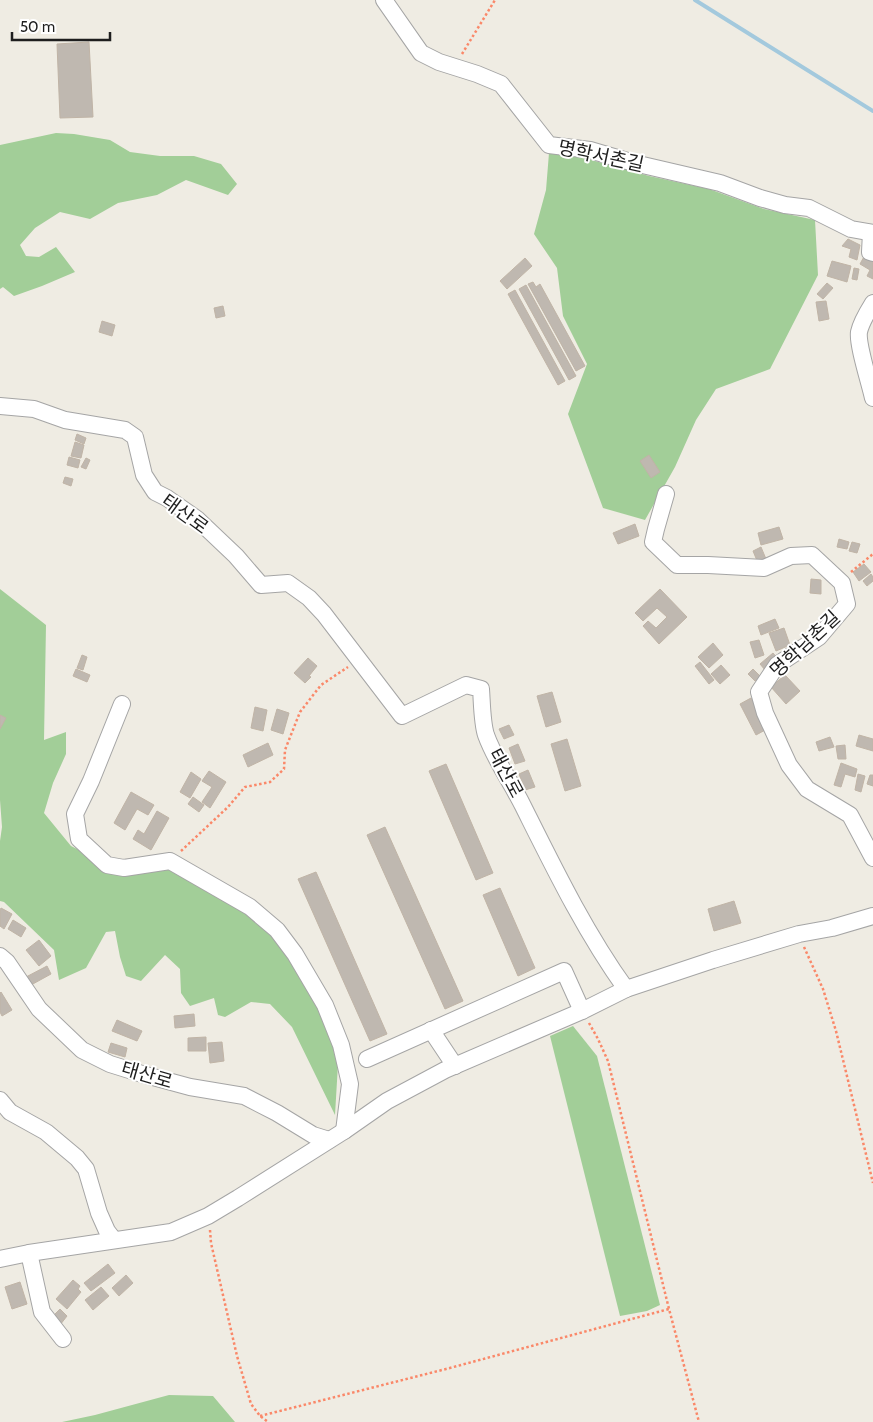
<svg xmlns="http://www.w3.org/2000/svg" width="873" height="1422" font-family="Cabin,'Noto Sans KR',sans-serif">
  <rect width="100%" height="100%" fill="#efece3"/>
  <!-- forest -->
  <g fill="#a2ce98">
    <polygon points="56,133 74,134 110,140 130,152 160,156 194,156 221,164 237,184 228,195 186,180 157,195 118,203 90,219 60,212 35,228 20,245 26,256 39,257 56,247 75,272 42,286 14,296 3,287 0,289 0,145"/>
    <polygon points="549,153 577,156 649,176 709,189 764,209 815,220 818,275 770,369 716,389 696,420 675,467 645,520 603,508 568,414 587,364 563,316 557,268 534,234 546,190"/>
    <polygon points="0,589 46,625 44,740 66,732 66,754 53,783 44,813 71,846 81,851 105,870 172,867 240,907 270,930 319,1003 336,1046 338,1064 335,1115 292,1027 270,1004 251,1002 225,1017 218,1015 214,998 190,1006 181,993 180,969 165,955 141,981 126,976 120,957 115,931 106,932 86,968 59,980 54,950 4,902 0,901 0,841 2,827 0,800"/>
    <polygon points="573,1026 597,1056 660,1305 647,1311 620,1316 550,1036"/>
    <polygon points="169,1395 213,1396 235,1422 62,1422 95,1415"/>
  </g>
  <g fill="none" stroke-linecap="round" stroke-linejoin="round">
    <!-- stream -->
    <polyline stroke="#a3c9dd" stroke-width="4" points="695,0 873,111"/>
  </g>
  <!-- building -->
  <g fill="#bfb8b0" stroke="#c0b4a6">
    <polygon points="89,42 93,117 60,118 57,44"/>
    <polygon points="848,239 860,245 857,260 849,257 851,249 842,246"/>
    <polygon points="866,253 873,258 873,279 867,276 870,270 860,264"/>
    <polygon points="525,258 532,266 507,289 500,281"/>
    <polygon points="832,261 851,266 847,282 827,276"/>
    <polygon points="854,268 859,269 857,280 852,279"/>
    <polygon points="533,282 536,287 540,284 585,366 576,371 528,284"/>
    <polygon points="827,283 833,288 823,299 817,294"/>
    <polygon points="526,285 576,376 569,380 519,289"/>
    <polygon points="515,290 565,381 558,385 508,294"/>
    <polygon points="826,301 829,319 819,321 816,302"/>
    <polygon points="223,306 225,316 216,318 214,308"/>
    <polygon points="102,321 115,325 112,336 99,332"/>
    <polygon points="77,434 86,438 84,444 75,440"/>
    <polygon points="75,442 84,445 81,458 71,456"/>
    <polygon points="649,455 660,472 651,478 640,461"/>
    <polygon points="69,457 80,460 78,468 67,465"/>
    <polygon points="86,458 90,460 86,469 81,467"/>
    <polygon points="65,477 73,479 71,486 63,483"/>
    <polygon points="635,524 639,536 618,544 613,533"/>
    <polygon points="779,527 783,539 761,545 758,533"/>
    <polygon points="839,539 849,542 847,549 837,547"/>
    <polygon points="852,542 860,544 857,553 849,551"/>
    <polygon points="761,547 766,559 758,563 753,551"/>
    <polygon points="864,564 871,572 859,581 853,572"/>
    <polygon points="871,574 873,577 873,581 867,586 863,581"/>
    <polygon points="811,579 821,580 821,594 810,593"/>
    <polygon points="660,589 687,617 659,644 643,626 648,621 656,628 667,617 657,608 643,621 635,613"/>
    <polygon points="775,619 779,628 761,635 758,626"/>
    <polygon points="784,628 790,645 776,651 769,633"/>
    <polygon points="759,640 764,655 755,658 750,642"/>
    <polygon points="713,643 723,655 709,668 698,657"/>
    <polygon points="773,653 778,659 765,670 760,664"/>
    <polygon points="82,655 87,657 83,670 77,668"/>
    <polygon points="308,658 317,666 309,676 311,677 305,683 294,673"/>
    <polygon points="700,662 714,680 709,684 695,666"/>
    <polygon points="721,665 730,675 720,684 711,674"/>
    <polygon points="76,669 90,675 87,682 73,676"/>
    <polygon points="753,669 761,677 755,681 748,674"/>
    <polygon points="785,675 800,691 786,704 771,687"/>
    <polygon points="552,692 561,722 546,727 537,696"/>
    <polygon points="751,698 767,729 756,735 740,704"/>
    <polygon points="255,707 267,710 263,731 251,728"/>
    <polygon points="277,709 289,713 283,734 271,730"/>
    <polygon points="0,715 6,718 0,729"/>
    <polygon points="509,725 514,735 504,739 499,729"/>
    <polygon points="859,735 873,739 873,751 856,746"/>
    <polygon points="830,737 834,747 819,751 816,742"/>
    <polygon points="567,739 581,786 565,791 551,744"/>
    <polygon points="268,743 273,755 248,767 243,755"/>
    <polygon points="518,744 525,761 515,764 509,748"/>
    <polygon points="845,745 846,759 838,759 836,746"/>
    <polygon points="841,763 857,769 855,777 845,774 841,787 834,785"/>
    <polygon points="446,764 493,873 476,880 429,771"/>
    <polygon points="528,770 535,787 525,790 519,774"/>
    <polygon points="209,771 226,782 210,808 202,802 212,787 202,781"/>
    <polygon points="191,772 201,779 190,798 180,792"/>
    <polygon points="858,774 865,776 861,792 855,790"/>
    <polygon points="870,775 873,775 873,786 867,784"/>
    <polygon points="131,792 154,805 148,815 137,809 125,830 114,823"/>
    <polygon points="193,797 204,805 199,812 188,804"/>
    <polygon points="157,811 169,818 151,850 133,839 138,830 144,834"/>
    <polygon points="385,827 463,1001 445,1009 367,835"/>
    <polygon points="316,872 387,1034 370,1041 298,879"/>
    <polygon points="500,888 535,968 518,976 483,895"/>
    <polygon points="734,901 741,923 714,931 708,909"/>
    <polygon points="1,908 12,914 4,929 0,926 0,910"/>
    <polygon points="13,920 26,928 21,937 8,929"/>
    <polygon points="39,940 51,956 39,966 26,950"/>
    <polygon points="47,966 51,974 31,985 26,977"/>
    <polygon points="1,992 12,1010 2,1016 0,1012 0,993"/>
    <polygon points="194,1014 195,1026 175,1028 174,1016"/>
    <polygon points="117,1020 142,1031 137,1041 112,1031"/>
    <polygon points="206,1037 206,1051 188,1051 188,1038"/>
    <polygon points="222,1042 224,1061 210,1063 208,1043"/>
    <polygon points="111,1043 127,1048 125,1057 108,1052"/>
    <polygon points="108,1264 115,1273 91,1291 84,1283"/>
    <polygon points="126,1275 133,1283 119,1296 112,1288"/>
    <polygon points="73,1280 80,1286 78,1289 81,1292 67,1309 56,1299"/>
    <polygon points="20,1282 27,1304 12,1309 5,1287"/>
    <polygon points="101,1287 109,1296 93,1310 85,1300"/>
    <polygon points="60,1309 67,1316 60,1325 52,1317"/>
  </g>
  <g fill="none" stroke-linecap="round" stroke-linejoin="round">
    <!-- minor casing -->
    <g stroke="#a5a5a5" stroke-width="18">
      <g id="minor">
        <polyline points="384,0 421,53 439,62 477,74 501,84 549,145 590,150 634,163 720,183 760,198 785,205 809,208 851,229 873,233"/>
        <polyline points="871,233 870,252 873,253"/>
        <path d="M873,303C868,311 861,322 859,332C857,344 870,384 873,398"/>
        <path d="M0,406L34,409L65,420L125,430L135,437L144,475L155,492L167,498L197,519L236,556L261,585L288,583L309,598L324,614L402,716L466,685L481,689C482,702 482,723 486,735C495,760 511,782 523,806C554,868 585,932 626,989"/>
        <polyline points="666,494 656,529 653,542 677,565 708,565 764,568 791,556 812,555 842,583 847,604 819,637 777,665 759,692 765,713 789,765 807,789 850,815 873,858"/>
        <polyline points="122,704 91,781 75,814 79,839 107,865 124,868 170,861 250,907 277,930 295,954 325,1005 341,1045 350,1084 344,1131"/>
        <polyline points="0,956 7,962 39,1009 82,1050 110,1064 142,1074 190,1087 244,1096 277,1113 313,1135 329,1140"/>
        <polyline points="431,1030 455,1066"/>
        <polyline points="367,1059 564,971 582,1011"/>
        <polyline points="0,1100 10,1112 46,1132 77,1158 86,1169 99,1213 107,1231 114,1240"/>
        <polyline points="29,1253 42,1312 63,1339"/>
        <polyline points="0,1259 29,1253 171,1232 208,1216 238,1198 344,1131 387,1101 445,1070 582,1011 626,989 713,960 799,934 832,928 873,916"/>
      </g>
    </g>
    <!-- path -->
    <g stroke="#fa8869" stroke-width="2.5" stroke-dasharray="2.5 2.5" stroke-linecap="butt">
      <polyline points="462,54 495,0"/>
      <polyline points="851,572 873,554"/>
      <polyline points="181,851 228,807 245,787 270,782 284,769 285,750 300,712 321,685 348,667"/>
      <polyline points="804,947 823,989 836,1031 873,1183"/>
      <polyline points="589,1023 598,1039 608,1061 669,1309 699,1422"/>
      <polyline points="210,1230 211,1243 237,1356 251,1404 260,1416 268,1422"/>
      <polyline points="260,1416 446,1369 669,1309"/>
    </g>
    <!-- minor -->
    <use href="#minor" stroke="#fff" stroke-width="16"/>
  </g>
  <g text-anchor="middle" dominant-baseline="central" stroke-width="4" stroke-linejoin="round" paint-order="stroke">
    <!-- street labels -->
    <g font-size="19" fill="#1e1e1e" stroke="#fff">
      <text transform="translate(601 156) rotate(12)">명학서촌길</text>
      <text transform="translate(185 514) rotate(36)">태산로</text>
      <text transform="translate(805 644) rotate(-43)">명학남촌길</text>
      <text transform="translate(506 773) rotate(62)">태산로</text>
      <text transform="translate(147 1075) rotate(16)">태산로</text>
    </g>
  </g>
  <!-- scale -->
  <path d="M12 32v8h98v-8" fill="none" stroke="#1e1e1e" stroke-width="2.5"/>
  <text x="20" y="32" font-size="15" fill="#1e1e1e" stroke="#ffffff" stroke-width="4" paint-order="stroke">50 m</text>
</svg>
